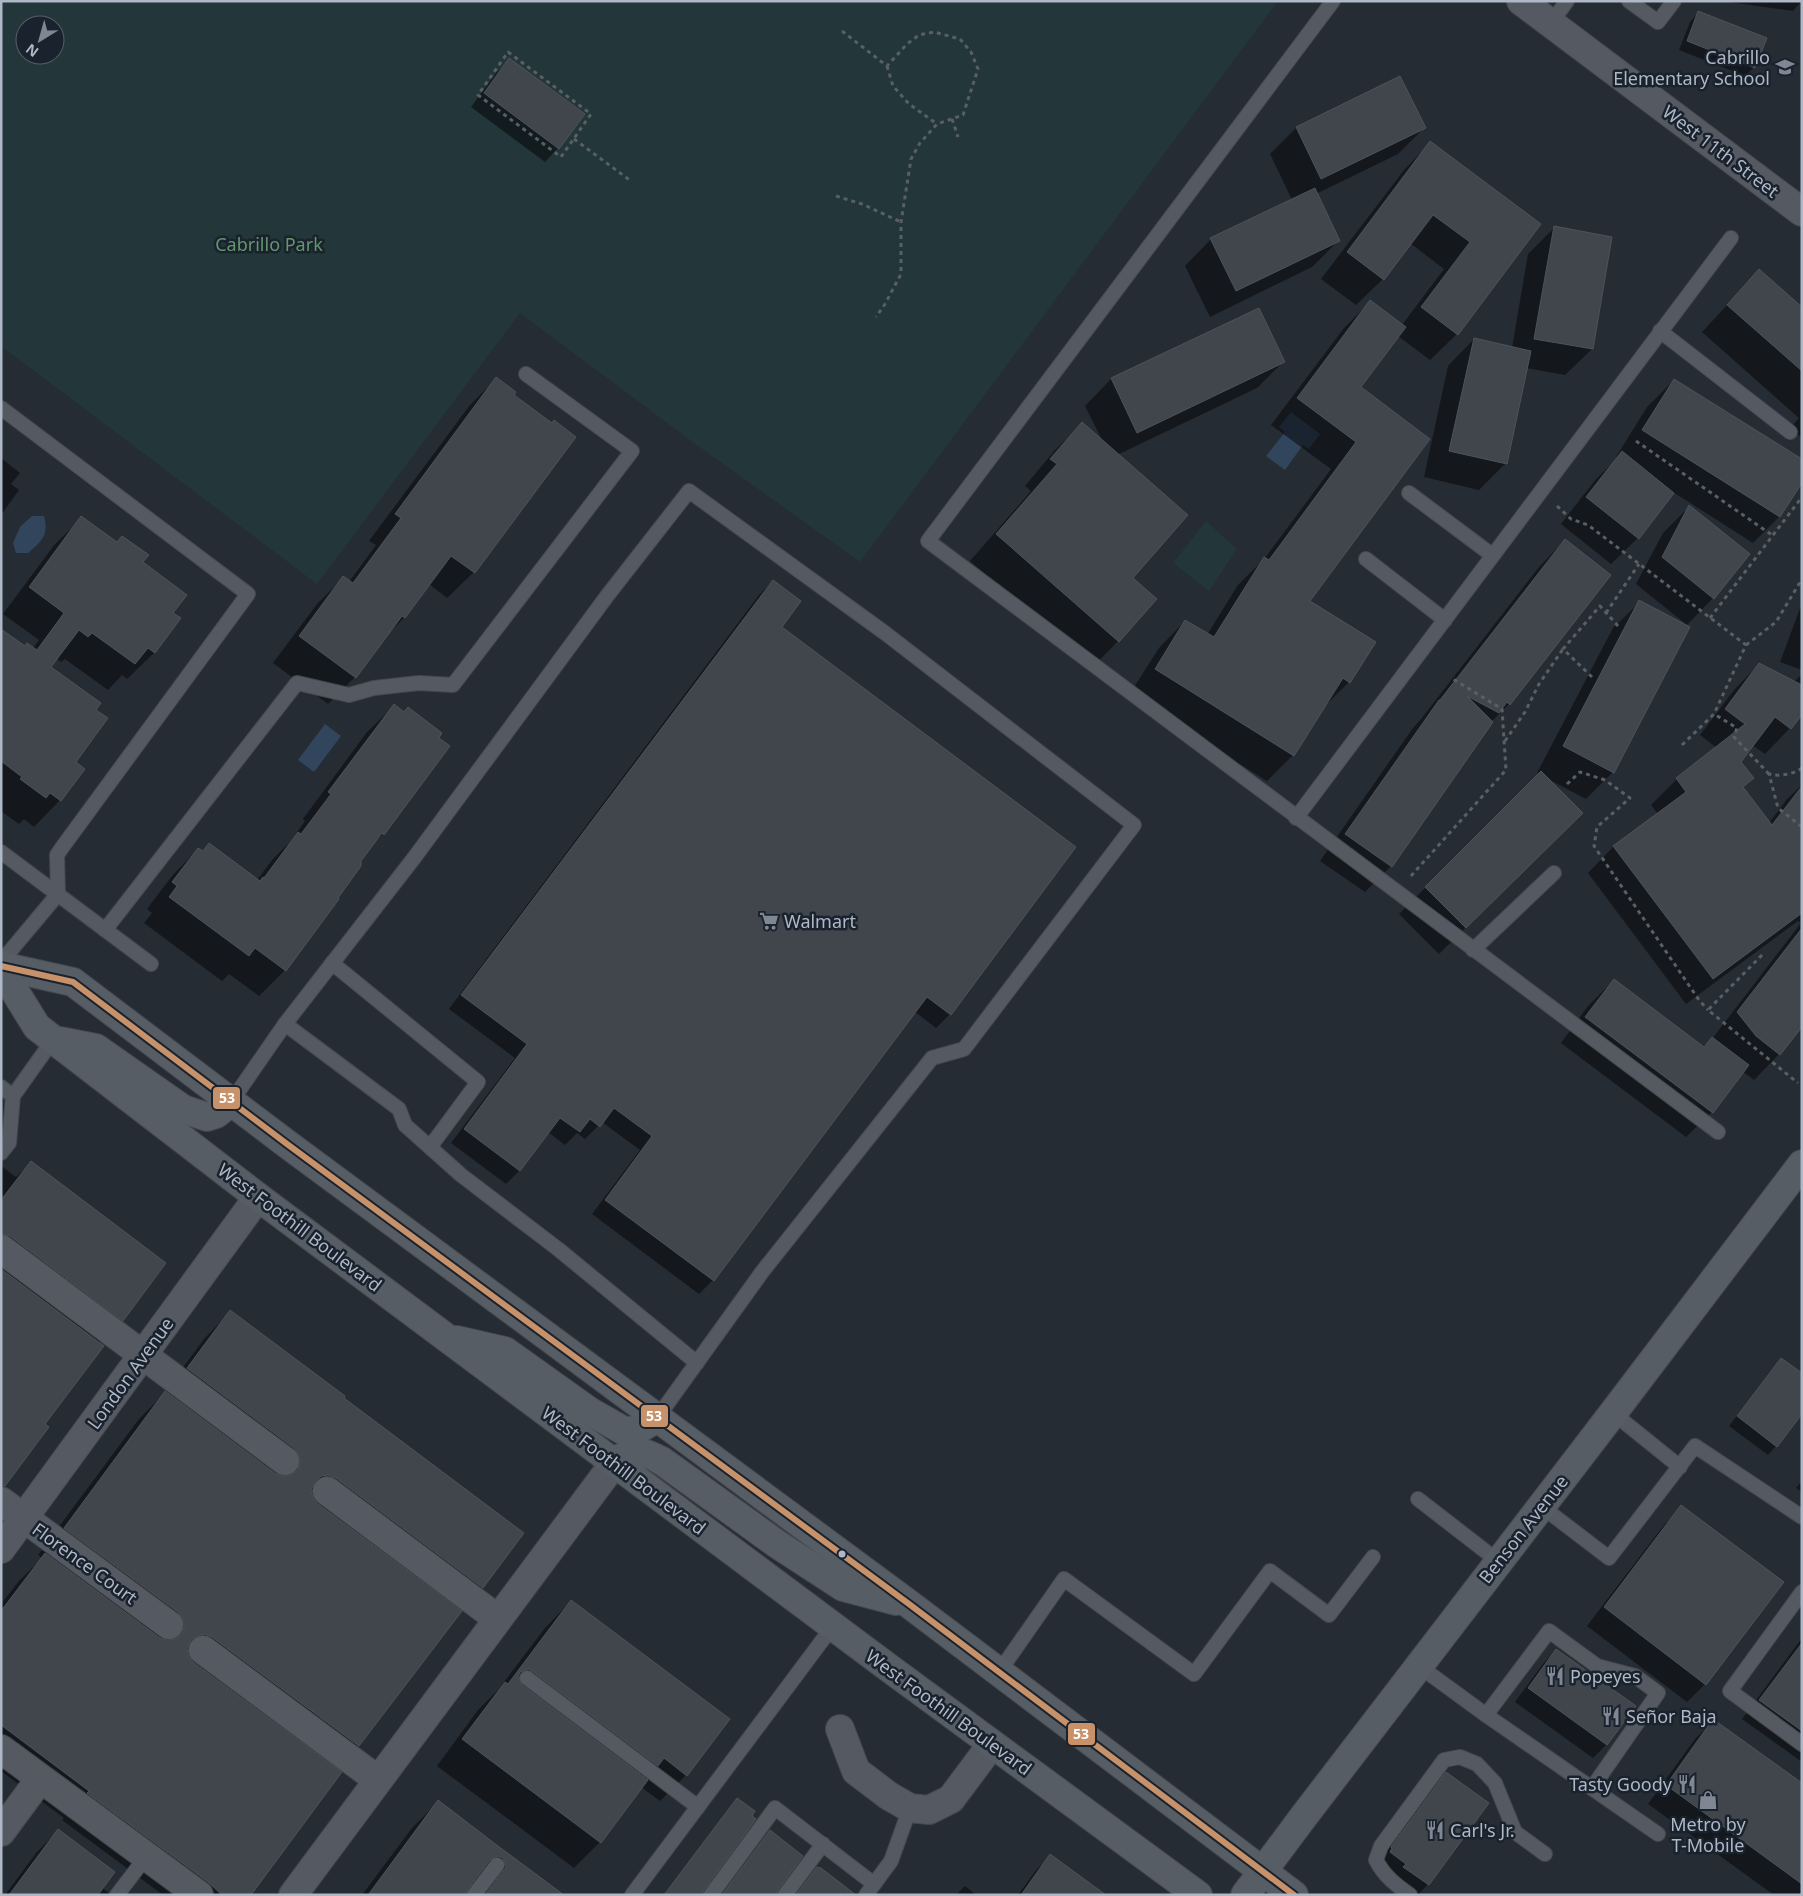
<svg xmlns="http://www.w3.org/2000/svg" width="1803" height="1896" font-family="'Noto Sans',sans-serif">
  <rect width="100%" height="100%" fill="#262c33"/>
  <!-- green -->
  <g fill="#233639" fill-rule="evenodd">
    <path d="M1,1H1278L860,562L694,443L520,313L317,584L1,346ZM25,25H55V55H25Z"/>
    <polygon points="1206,521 1237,549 1209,591 1173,563"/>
  </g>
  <!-- water -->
  <g fill="#31455d">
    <polygon points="1291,412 1320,434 1309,449 1303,445 1285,470 1266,456 1285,432 1279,427"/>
    <path d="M32,516H44C49,535 42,541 28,553H16L13,543L20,527Z"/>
    <polygon points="325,724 341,736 314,772 298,760"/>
  </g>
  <!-- shadow -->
  <g fill="#0007">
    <polygon points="1723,1 1802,1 1793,11"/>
    <polygon points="1698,13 1754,67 1745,76 1679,50 1690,22"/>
    <polygon points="509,60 558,148 545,162 471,107 496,73"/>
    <polygon points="1400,78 1424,128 1398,154 1316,194 1338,241 1312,267 1210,317 1185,266 1211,239 1292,200 1270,154 1296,128"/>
    <polygon points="1430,143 1539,224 1457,334 1430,360 1398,336 1359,388 1429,439 1309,601 1349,682 1323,708 1293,755 1267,781 1129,695 1159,648 1185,621 1207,635 1238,585 1265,558 1331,469 1271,425 1344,328 1370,302 1402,325 1444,269 1410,243 1383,279 1356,305 1321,279 1404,170"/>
    <polygon points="1554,228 1611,238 1592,349 1565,375 1526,368 1506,463 1479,490 1424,477 1448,366 1474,339 1512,348 1528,254"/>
    <polygon points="1759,271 1802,308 1802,438 1790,428 1799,418 1702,332"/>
    <polygon points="1258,309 1283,362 1257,388 1117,455 1131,578 1155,599 1118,641 1092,668 970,561 1031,491 1025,486 1055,450 1082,424 1103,442 1085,406 1111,379"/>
    <polygon points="496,379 512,395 551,424 474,572 447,598 429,584 404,618 385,637 355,677 328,704 273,663 317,604 343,578 349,582 376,545 369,541 470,405"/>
    <polygon points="1674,380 1780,516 1753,543 1673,492 1638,538 1611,564 1561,524 1596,479 1618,458 1616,457 1647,407"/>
    <polygon points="1,458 20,473 11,484 19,490 1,515"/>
    <polygon points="1689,507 1713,598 1687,625 1636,584 1663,533"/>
    <polygon points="82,518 116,543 122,537 142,563 172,613 179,619 154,653 127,679 122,675 108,690 65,659 61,662 56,658 49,667 95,710 60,800 34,827 24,819 19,824 1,811 1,630 25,647 33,648 39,640 3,614 55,544"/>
    <polygon points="1565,540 1609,575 1509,704 1491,722 1391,866 1365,892 1320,861 1413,728 1421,719 1539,567"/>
    <polygon points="773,581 780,627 1075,848 950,1014 936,1028 914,1011 713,1280 699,1294 592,1214 640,1150 602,1122 585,1139 577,1133 565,1145 548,1132 519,1171 506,1184 451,1143 515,1058 449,1009 759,595"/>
    <polygon points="1640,602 1688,627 1613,772 1586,799 1548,779 1581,813 1439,954 1399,914 1540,774 1537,773 1613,628"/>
    <polygon points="1801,606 1802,606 1802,670 1780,662"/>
    <polygon points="1759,664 1794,682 1802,674 1802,713 1790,728 1765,754 1752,745 1739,762 1742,788 1769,823 1787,799 1802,785 1802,1025 1779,1054 1754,1080 1742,1071 1712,1112 1686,1137 1561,1043 1588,1006 1614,980 1702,1047 1712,1039 1801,923 1798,921 1686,1004 1588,873 1613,847 1658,814 1651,805 1677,779 1717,748 1700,735 1734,690"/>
    <polygon points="394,706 404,713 383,834 369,848 285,970 259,996 229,974 222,981 144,923 152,913 147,909 172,876 198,849 202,852 209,845 257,880 272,860 290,842 305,821 303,819 367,732"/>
    <polygon points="31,1163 122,1320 99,1343 1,1487 1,1166 16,1177"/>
    <polygon points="230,1312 342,1398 522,1533 482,1587 459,1611 460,1612 358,1745 334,1769 249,1895 163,1895 62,1820 64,1818 1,1771 1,1604 19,1581 42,1558 38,1555 139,1419 162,1396 204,1339"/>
    <polygon points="1782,1359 1776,1446 1768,1455 1729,1426 1773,1368"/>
    <polygon points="1802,1481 1802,1492 1796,1488"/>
    <polygon points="1682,1507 1705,1684 1687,1702 1587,1626 1664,1525"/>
    <polygon points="571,1601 686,1775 660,1801 641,1787 600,1842 574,1868 437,1766 478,1710 498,1690 545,1628"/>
    <polygon points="1802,1638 1802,1762 1742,1719"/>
    <polygon points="1556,1650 1606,1745 1593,1758 1515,1702 1543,1664"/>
    <polygon points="1713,1721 1802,1785 1802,1895 1774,1895 1648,1804 1695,1739"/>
    <polygon points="1446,1774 1428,1884 1418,1895 1411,1895 1378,1861 1433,1787"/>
    <polygon points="438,1802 562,1895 479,1895 476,1885 472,1883 464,1895 362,1895 412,1828"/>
    <polygon points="58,1831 102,1888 108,1892 108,1895 5,1895 36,1853"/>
    <polygon points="1051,1856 1087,1895 1018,1895 1037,1869"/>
    <polygon points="965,1886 976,1895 956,1895"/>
  </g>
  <!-- building -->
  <g fill="#41464d" stroke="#4d535b">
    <polygon points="1698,11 1767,38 1755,68 1687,41"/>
    <polygon points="509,58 585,114 559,149 484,93"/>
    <polygon points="1400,76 1426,128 1321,179 1296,127"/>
    <polygon points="1430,141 1541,224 1458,335 1421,307 1470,242 1433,215 1384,280 1347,252"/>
    <polygon points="1315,188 1340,241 1236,291 1210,238"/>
    <polygon points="1554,226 1612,237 1593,349 1534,339"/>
    <polygon points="1759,269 1802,307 1802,371 1727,305"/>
    <polygon points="1370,300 1406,327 1361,387 1430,439 1310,601 1376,642 1350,683 1343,678 1294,756 1155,669 1185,620 1214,637 1264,557 1269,560 1356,442 1297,398"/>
    <polygon points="1259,308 1285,362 1137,433 1111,378"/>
    <polygon points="1474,338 1531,351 1507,464 1449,451"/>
    <polygon points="496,377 516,392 514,395 552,423 554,420 576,437 475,573 451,556 405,618 402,616 356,678 299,636 343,576 353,583 401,518 395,514"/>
    <polygon points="1674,379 1802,459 1802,483 1780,517 1642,430"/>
    <polygon points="1082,422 1188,515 1133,578 1157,599 1119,642 996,534 1057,464 1050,459"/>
    <polygon points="1622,451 1674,493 1639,539 1586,497"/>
    <polygon points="1689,505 1750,554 1714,599 1662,557"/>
    <polygon points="81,516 117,542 122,536 149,555 143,562 187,595 173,613 181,618 155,653 148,648 135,664 92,633 88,637 79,630 51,667 101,703 96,710 108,718 76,762 85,769 61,801 50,793 46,798 20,779 22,777 1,761 1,629 25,646 27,643 37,650 64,613 29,587"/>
    <polygon points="1565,539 1611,575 1510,705 1507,702 1499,713 1467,696 1493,722 1392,867 1345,834 1439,700 1440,700"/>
    <polygon points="773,580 801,601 782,627 1076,847 951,1015 927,997 714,1281 605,1200 652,1136 614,1108 600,1127 590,1119 580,1132 560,1118 520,1171 464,1129 527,1044 461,995"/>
    <polygon points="1639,600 1690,627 1614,773 1563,746"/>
    <polygon points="1759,663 1802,685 1802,715 1791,729 1775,717 1741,762 1754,778 1743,787 1772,825 1802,786 1802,913 1713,979 1613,846 1686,792 1676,778 1745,724 1725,709"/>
    <polygon points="394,704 404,712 408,707 442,733 439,738 450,746 384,835 382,833 361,861 361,866 338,898 339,899 286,971 255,948 249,956 169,897 177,886 172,882 198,848 203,851 209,843 260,881 263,877 264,878 298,832 301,834 331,794 328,792"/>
    <polygon points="1541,771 1583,813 1466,928 1425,887"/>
    <polygon points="1802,928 1802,1027 1780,1055 1756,1036 1737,1012"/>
    <polygon points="1614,979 1704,1047 1712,1037 1749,1065 1713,1113 1585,1017"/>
    <polygon points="31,1161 166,1263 123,1321 10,1236 1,1234 1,1200"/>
    <polygon points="1,1269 104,1346 45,1424 49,1427 5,1486 1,1486"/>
    <polygon points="230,1310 345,1396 344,1398 524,1533 483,1588 336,1478 328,1475 321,1476 315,1481 311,1490 313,1498 318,1504 462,1611 359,1746 212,1637 204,1634 197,1636 191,1640 187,1649 189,1657 194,1663 342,1772 251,1895 222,1895 208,1882 87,1793 89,1791 1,1725 1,1611 45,1553 160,1638 167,1640 175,1639 182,1634 184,1627 183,1619 178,1612 64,1528 165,1391 276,1474 283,1476 291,1475 298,1470 300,1463 299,1455 294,1448 187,1368"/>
    <polygon points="1781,1358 1802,1373 1802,1414 1777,1447 1737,1416"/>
    <polygon points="1681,1505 1784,1582 1706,1685 1604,1607"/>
    <polygon points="571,1600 730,1719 687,1776 664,1758 658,1766 532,1671 528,1669 520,1672 518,1677 522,1685 648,1780 601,1843 462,1739 505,1682 508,1684"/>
    <polygon points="1802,1643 1802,1731 1759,1700"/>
    <polygon points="1556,1649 1636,1706 1607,1745 1528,1688"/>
    <polygon points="1713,1719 1802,1783 1802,1884 1666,1785"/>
    <polygon points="1446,1772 1489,1803 1429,1885 1403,1867 1406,1864 1390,1852 1392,1848 1391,1847"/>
    <polygon points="737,1798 755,1811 752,1816 756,1819 704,1890 702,1895 664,1895"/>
    <polygon points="438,1800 494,1843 564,1895 485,1895 506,1867 503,1858 498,1856 490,1860 467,1890 465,1895 368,1895"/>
    <polygon points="58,1829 115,1872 98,1895 9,1895"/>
    <polygon points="770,1830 803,1856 778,1890 776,1895 722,1895"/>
    <polygon points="1050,1854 1106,1895 1021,1895"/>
    <polygon points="817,1867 821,1868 856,1895 796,1895"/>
  </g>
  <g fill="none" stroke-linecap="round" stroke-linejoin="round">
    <!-- service casing -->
    <g stroke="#44484e" stroke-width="16">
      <g id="service">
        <polyline points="1333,1 928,541 1718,1132"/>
        <polyline points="1629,1 1658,22 1674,1"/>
        <polyline points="1551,23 1567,1"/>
        <polyline points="1660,331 1790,432"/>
        <polyline points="1,408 248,594 61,849 57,855 58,894 1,962"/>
        <polyline points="1409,493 1492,555"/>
        <polyline points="1366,559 1445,620"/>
        <polyline points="1296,818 1731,238"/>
        <polyline points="1,852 151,964"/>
        <polyline points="105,930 297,683 349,695 374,688 419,683 453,685 632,451 526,374"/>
        <polyline points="1473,950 1554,873"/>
        <polyline points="332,963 478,1082 430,1147"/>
        <polyline points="285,1024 414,858 607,596 689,491 885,633 1134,825 964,1049 932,1058 762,1272 657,1418"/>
        <polyline points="1,1087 13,1096 53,1040"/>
        <polyline points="231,1102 285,1024 399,1109 405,1125 461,1175 558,1249 697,1363"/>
        <polyline points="1,1153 9,1143 13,1096"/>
        <polyline points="1613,1413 1680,1467"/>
        <polyline points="1418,1499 1498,1561"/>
        <polyline points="1541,1506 1609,1558 1695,1446 1802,1517"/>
        <polyline points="1802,1592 1730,1691 1802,1744"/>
        <polyline points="1419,1666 1486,1715 1658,1834"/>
        <polyline points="999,1672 1064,1579 1194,1674 1270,1571 1329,1615 1373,1557"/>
        <polyline points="527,1678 698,1807"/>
        <polyline points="1486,1715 1549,1631 1597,1666 1635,1676 1658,1693 1592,1788"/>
        <polyline points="117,1895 146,1857"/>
        <polyline points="474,1895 497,1865"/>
        <polyline points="632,1895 833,1626"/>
        <polyline points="711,1895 775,1808 874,1884"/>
        <polyline points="785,1895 823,1844"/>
        <polyline points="866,1895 891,1861 910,1808"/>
        <path d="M1410,1895C1396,1885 1384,1876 1376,1860L1381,1846L1444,1760L1460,1757L1477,1764L1495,1783L1515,1832L1545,1854"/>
      </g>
    </g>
    <!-- minor casing -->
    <g stroke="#44484e" stroke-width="30">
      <g id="minor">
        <polyline points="1,1249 285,1461"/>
        <polyline points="327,1491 498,1619"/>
        <polyline points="1,1501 169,1625"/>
        <polyline points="1,1549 258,1197"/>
        <polyline points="203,1650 378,1780"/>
        <polyline points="840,1729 856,1771 889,1796 910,1808 929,1810 951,1799 992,1744"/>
        <polyline points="1,1749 199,1895"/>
        <polyline points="1,1832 40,1779"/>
        <polyline points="293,1895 615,1462"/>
      </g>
    </g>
    <!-- tertiary casing -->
    <g stroke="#44484e" stroke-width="30">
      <polyline id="tertiary" points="1521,1 1802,212"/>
    </g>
    <!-- primary casing -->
    <g stroke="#43484f" stroke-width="30">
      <g id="primary">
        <polyline points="1,966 73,982 287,1144 909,1604 1294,1895"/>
        <polyline points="1,969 37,1027 258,1197 889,1668 1198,1895"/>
        <polyline points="60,1041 96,1048 183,1109 207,1117 216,1114 231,1102"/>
        <polyline points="457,1340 505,1351 589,1411 626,1432 641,1428 657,1418"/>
        <path d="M615,1462C634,1448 642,1450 662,1461L777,1544L843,1587L896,1601"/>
        <polyline points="1245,1895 1304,1816 1613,1413 1802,1164"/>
      </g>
    </g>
    <!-- path -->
    <g stroke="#585f65" stroke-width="3" stroke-dasharray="4 4" stroke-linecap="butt">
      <polyline points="842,31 887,66 907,44 919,35 934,32 960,39 971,52 978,69 963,115 937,124 920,143 911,159 901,222 901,274 885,304 876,317"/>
      <polygon points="508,52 591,114 561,157 478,95"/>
      <polyline points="887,66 893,86 909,104 937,124"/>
      <polyline points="952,119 958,137"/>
      <polyline points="574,139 631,181"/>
      <polyline points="836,196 862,204 901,222"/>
      <polyline points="1636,441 1772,535"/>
      <polyline points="1557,506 1571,519 1588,525 1746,645 1714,714"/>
      <polyline points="1606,613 1639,564"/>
      <polyline points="1710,618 1802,497"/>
      <polyline points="1746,645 1776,622 1802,579"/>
      <polyline points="1592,677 1563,649 1600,606 1618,626"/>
      <polyline points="1505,741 1525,712 1539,684 1563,649"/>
      <polyline points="1682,745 1714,714 1737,728 1734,737 1769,774"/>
      <path d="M1802,768C1794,774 1779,777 1769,774L1778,808L1802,827"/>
      <polyline points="1567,784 1580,772 1605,780 1630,798 1597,827 1594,846 1699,1000 1708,1010"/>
      <polyline points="1411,876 1506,770 1502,709 1453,679"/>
      <polyline points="1762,955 1708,1010 1798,1083"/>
    </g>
    <!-- service -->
    <use href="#service" stroke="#555a62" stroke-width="14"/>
    <!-- minor -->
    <use href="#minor" stroke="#555a62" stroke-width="28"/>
    <!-- tertiary -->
    <use href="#tertiary" stroke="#555a62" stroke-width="28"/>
    <!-- primary -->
    <use href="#primary" stroke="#575d64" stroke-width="28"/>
    <!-- bus-1 casing -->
    <g stroke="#19222d" stroke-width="10">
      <polyline id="bus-1" points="1,966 73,982 287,1144 909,1604 1294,1895"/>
    </g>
    <!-- bus-1 -->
    <use href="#bus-1" stroke="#c7916a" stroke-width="6"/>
  </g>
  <!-- icons -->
  <defs>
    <g id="school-bare" transform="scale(1.5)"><path d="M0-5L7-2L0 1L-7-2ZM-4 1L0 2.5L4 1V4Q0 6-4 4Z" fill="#7e8793" stroke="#19222d" stroke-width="2.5" paint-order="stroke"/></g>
    <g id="supermarket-bare" transform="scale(1.5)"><path d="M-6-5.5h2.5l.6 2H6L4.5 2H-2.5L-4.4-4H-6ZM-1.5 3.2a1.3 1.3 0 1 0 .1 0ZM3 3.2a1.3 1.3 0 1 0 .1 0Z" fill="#7e8793" stroke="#19222d" stroke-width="2.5" paint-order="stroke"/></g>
    <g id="restaurant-bare" transform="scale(1.5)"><path d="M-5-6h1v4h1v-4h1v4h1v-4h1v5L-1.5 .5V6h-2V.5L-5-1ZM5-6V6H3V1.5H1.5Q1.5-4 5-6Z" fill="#7e8793" stroke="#19222d" stroke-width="2.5" paint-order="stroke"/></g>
    <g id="shop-bare" transform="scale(1.5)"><path d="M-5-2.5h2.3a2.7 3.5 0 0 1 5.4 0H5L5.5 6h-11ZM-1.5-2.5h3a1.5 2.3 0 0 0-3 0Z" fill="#7e8793" stroke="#19222d" stroke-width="2.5" paint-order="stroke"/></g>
  </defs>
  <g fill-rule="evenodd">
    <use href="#school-bare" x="1785" y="67"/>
    <use href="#supermarket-bare" x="769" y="921"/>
    <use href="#restaurant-bare" x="1555" y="1676"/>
    <use href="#restaurant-bare" x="1611" y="1716"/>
    <use href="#restaurant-bare" x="1687" y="1784"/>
    <use href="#shop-bare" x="1708" y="1800"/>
    <use href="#restaurant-bare" x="1435" y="1830"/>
  </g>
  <!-- markers -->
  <circle fill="#aeb8c6" stroke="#19222d" stroke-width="2" cx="842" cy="1554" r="4.5"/>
  <g text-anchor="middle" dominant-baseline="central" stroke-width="5" stroke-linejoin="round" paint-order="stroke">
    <!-- poi labels -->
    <g font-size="18" fill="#aeb8c6" stroke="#19222d" text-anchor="start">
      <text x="1770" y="57" text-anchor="end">Cabrillo<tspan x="1770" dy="21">Elementary School</tspan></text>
      <text x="784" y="921">Walmart</text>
      <text x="1570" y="1676">Popeyes</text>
      <text x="1626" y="1716">Señor Baja</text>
      <text x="1672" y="1784" text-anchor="end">Tasty Goody</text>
      <text x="1708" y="1824" text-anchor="middle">Metro by<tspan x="1708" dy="21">T-Mobile</tspan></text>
      <text x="1450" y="1830">Carl's Jr.</text>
    </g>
    <!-- street labels -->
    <g font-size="18" fill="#aeb8c6" stroke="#19222d">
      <text transform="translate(1721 151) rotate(37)">West 11th Street</text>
      <text transform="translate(300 1227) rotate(37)">West Foothill Boulevard</text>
      <text transform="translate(130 1373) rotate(-54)">London Avenue</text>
      <text transform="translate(624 1470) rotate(37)">West Foothill Boulevard</text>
      <text transform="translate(1523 1529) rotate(-52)">Benson Avenue</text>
      <text transform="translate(85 1563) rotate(36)">Florence Court</text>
      <text transform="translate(949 1712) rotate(36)">West Foothill Boulevard</text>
    </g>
    <!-- park labels -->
    <g font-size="18" fill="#64976d" stroke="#19222d">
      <text x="269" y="244">Cabrillo Park</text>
    </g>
  </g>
  <g stroke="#19222d" stroke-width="2">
    <rect x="212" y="1086" width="29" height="24" rx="5" fill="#c7916a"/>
    <rect x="640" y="1404" width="29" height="24" rx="5" fill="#c7916a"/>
    <rect x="1067" y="1722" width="29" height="24" rx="5" fill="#c7916a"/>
  </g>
  <g font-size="14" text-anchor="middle" font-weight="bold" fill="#fff">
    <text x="227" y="1103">53</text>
    <text x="654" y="1421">53</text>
    <text x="1081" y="1739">53</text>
  </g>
  <!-- border -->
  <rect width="1803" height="1896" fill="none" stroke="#aeb8c6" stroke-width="5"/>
  <!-- north arrow -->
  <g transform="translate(40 40) rotate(217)"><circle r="24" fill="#19222d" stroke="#555e6a"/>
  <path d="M0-4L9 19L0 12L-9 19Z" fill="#7e8793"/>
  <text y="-8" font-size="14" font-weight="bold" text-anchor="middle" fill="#aeb8c6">N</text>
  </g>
</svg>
